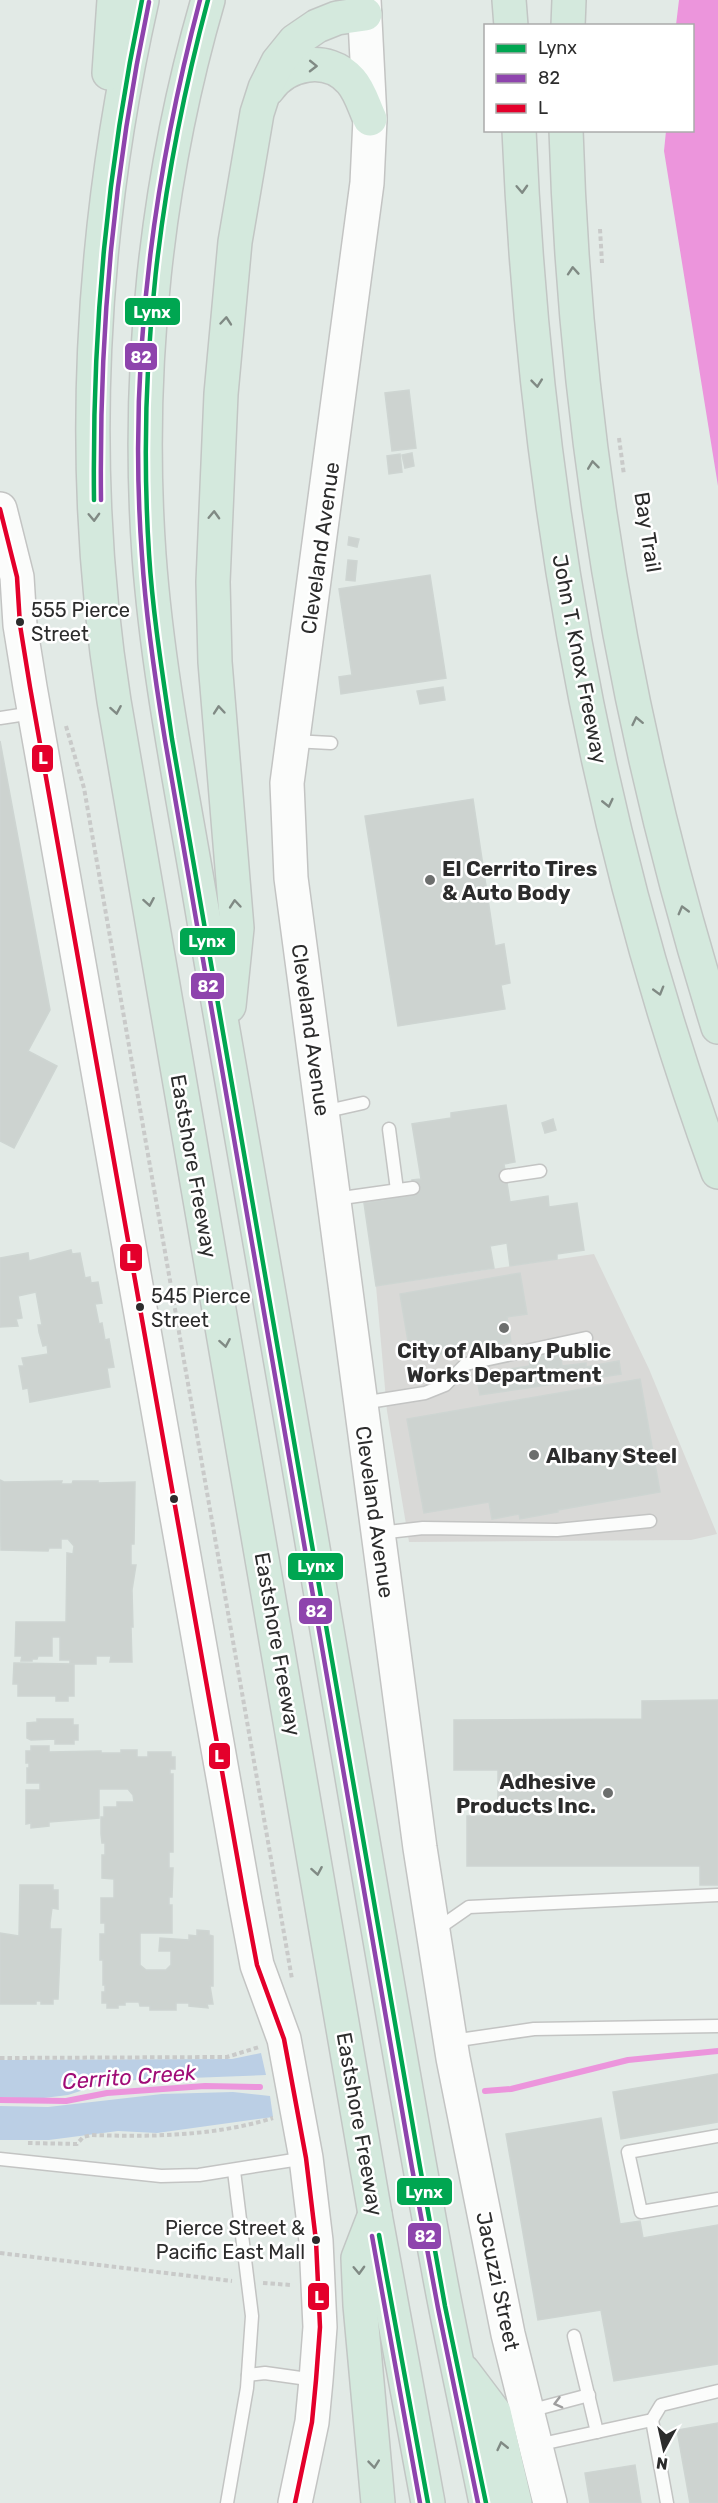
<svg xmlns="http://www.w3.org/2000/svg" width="718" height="2503" font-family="Rubik,sans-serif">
  <rect width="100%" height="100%" fill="#e2eae6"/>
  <!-- industrial -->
  <polygon fill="#d9d9d7" points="594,1254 649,1369 717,1534 691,1540 409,1542 387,1411 376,1286"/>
  <!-- green -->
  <g fill="#bbcfe5">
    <polygon points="261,2053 266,2075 111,2081 68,2095 36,2099 0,2097 0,2060 232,2059"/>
    <polygon points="233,2092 270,2096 273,2117 157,2133 118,2131 49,2140 0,2140 0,2106 48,2107 162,2094"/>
  </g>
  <!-- water -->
  <polygon fill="#ec95dc" points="679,0 718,0 718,486 664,151 666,131 692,130 692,26 676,25"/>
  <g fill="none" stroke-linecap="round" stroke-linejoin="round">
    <!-- stream -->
    <g stroke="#ec95dc" stroke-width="6">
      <polyline points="485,2091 511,2089 628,2060 718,2051"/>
      <polyline points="0,2100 66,2101 107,2093 205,2086 260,2087"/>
    </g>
  </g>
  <!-- building -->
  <g fill="#cdd3d0" stroke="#ced5d2" stroke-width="1.5">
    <polygon points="409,390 416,448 392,451 385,393"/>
    <polygon points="412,453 414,466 405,468 402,455"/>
    <polygon points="400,454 402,472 389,474 387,456"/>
    <polygon points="349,537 359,539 357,547 348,545"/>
    <polygon points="348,560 357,561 355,581 346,580"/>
    <polygon points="430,575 446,678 341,694 339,677 352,675 339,589"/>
    <polygon points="443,687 445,700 420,704 417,691"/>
    <polygon points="0,741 50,1010 28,1051 57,1066 14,1148 0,1141"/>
    <polygon points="473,799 495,946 504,944 510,983 501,985 505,1009 398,1026 365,816"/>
    <polygon points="506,1105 515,1162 504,1164 510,1202 548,1196 549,1207 577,1203 584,1250 557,1254 557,1259 510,1266 507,1243 490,1246 494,1268 376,1286 364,1203 414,1195 412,1180 421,1179 412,1124 451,1118 451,1113"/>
    <polygon points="553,1119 556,1130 545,1133 542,1123"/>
    <polygon points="71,1250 72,1254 80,1253 85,1278 90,1277 91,1283 98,1282 102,1303 95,1304 99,1324 102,1323 105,1340 109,1339 114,1367 107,1368 110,1387 30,1402 28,1388 23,1389 19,1366 24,1366 22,1358 48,1354 47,1345 43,1346 39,1332 38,1325 42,1325 36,1292 18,1296 22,1318 16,1319 18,1326 0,1327 0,1258 28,1253 29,1261"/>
    <polygon points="520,1273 527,1314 507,1317 511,1342 411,1359 400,1294"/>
    <polygon points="560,1353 562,1366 586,1363 586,1367 619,1361 621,1374 480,1395 476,1374 530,1366 529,1358"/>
    <polygon points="640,1379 660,1492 558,1510 558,1512 520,1519 519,1514 492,1519 489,1502 424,1513 407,1419"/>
    <polygon points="0,1480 4,1482 62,1481 61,1484 72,1484 73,1481 98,1481 98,1483 135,1482 134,1544 131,1544 131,1565 136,1565 132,1590 133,1627 131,1627 132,1662 110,1662 111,1656 96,1656 96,1664 70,1664 70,1660 60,1660 60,1637 52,1637 52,1656 38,1656 37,1659 32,1659 32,1661 21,1661 22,1656 15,1656 16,1622 66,1622 67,1553 73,1554 74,1546 68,1539 61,1539 61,1548 49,1548 48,1551 1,1550"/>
    <polygon points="14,1663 74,1664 74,1696 68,1696 68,1701 56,1701 56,1696 18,1696 18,1684 13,1684"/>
    <polygon points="718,1700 718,1885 700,1885 700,1866 467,1866 467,1816 498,1816 498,1770 454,1770 454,1720 642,1719 642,1701"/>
    <polygon points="37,1719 73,1719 73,1725 78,1725 78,1740 74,1740 74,1744 55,1744 55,1739 31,1740 27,1738 27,1723 37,1722"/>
    <polygon points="31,1746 49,1746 49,1752 101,1751 101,1753 121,1753 121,1750 137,1750 137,1757 148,1757 148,1752 171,1752 171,1757 175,1757 175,1769 170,1769 170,1774 173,1774 173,1852 169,1852 169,1868 173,1868 172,1897 169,1897 169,1905 172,1905 172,1933 140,1933 140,1965 146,1970 166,1970 171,1965 171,1951 159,1951 160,1938 189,1940 189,1935 197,1936 197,1930 209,1931 209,1935 213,1936 213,1986 210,1986 213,2004 207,2004 208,2008 189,2006 189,2003 176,2003 176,2010 150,2010 150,2006 140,2006 139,2002 125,2002 125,2005 118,2005 118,2008 107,2008 107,2003 102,2003 102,1992 105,1992 105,1985 103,1985 103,1960 100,1960 100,1934 105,1934 105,1923 101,1923 101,1898 114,1898 114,1879 102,1878 102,1855 105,1855 105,1843 102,1843 101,1834 101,1817 104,1817 104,1807 117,1807 117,1802 134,1802 133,1795 128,1789 99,1789 99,1818 49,1822 49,1826 31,1828 31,1823 26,1824 26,1790 40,1790 40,1783 27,1783 27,1768 29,1768 29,1763 26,1763 26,1751 31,1751"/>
    <polygon points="20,1885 53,1885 53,1890 58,1890 58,1909 52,1908 50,1923 50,1929 61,1929 58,1999 53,1999 53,2004 41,2004 41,2001 36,2001 36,2004 0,2004 0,1933 19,1936"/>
    <polygon points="718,2074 718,2122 621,2139 613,2092"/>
    <polygon points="601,2118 620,2224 640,2221 643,2238 718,2225 718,2364 614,2381 601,2310 538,2320 506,2134"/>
    <polygon points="718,2423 718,2503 690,2503 677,2430"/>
    <polygon points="635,2465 641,2503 590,2503 585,2473"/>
  </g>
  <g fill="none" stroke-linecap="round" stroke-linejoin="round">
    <!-- lane casing -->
    <g stroke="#c3c4c3" stroke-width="15">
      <g id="lane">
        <polyline points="0,718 33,713"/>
        <polyline points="293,741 331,743"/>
        <polyline points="323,1112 363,1103"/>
        <polyline points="389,1129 397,1190"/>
        <polyline points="506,1176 540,1171"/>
        <polyline points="335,1199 413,1188"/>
        <polyline points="362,1403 425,1393 445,1385 466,1364 586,1338"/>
        <polyline points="379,1533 423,1528 557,1530 650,1521"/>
        <polyline points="436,1930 469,1907 718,1895"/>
        <polyline points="452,2041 534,2029 718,2026"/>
        <polyline points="718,2136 628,2152 641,2212 718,2199"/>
        <polyline points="0,2159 161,2176 199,2175 306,2158"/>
        <polyline points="574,2336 597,2432"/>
        <polyline points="248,2375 265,2373 315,2380"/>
        <polyline points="529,2411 589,2395"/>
        <polyline points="652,2420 667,2503"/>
        <polyline points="537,2445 652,2420 661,2405 718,2391"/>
        <polyline points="227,2503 247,2388 252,2316 234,2171"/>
      </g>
    </g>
    <!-- secondary casing -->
    <g stroke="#c3c4c3" stroke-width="36">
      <g id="secondary">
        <polyline points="364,0 370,119 367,183 287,783 291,878 420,1848 453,2058 508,2334 550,2503"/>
        <polyline points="0,509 17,577 20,625 30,687 245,1901 257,1965 284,2039 306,2158 316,2241 320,2327 316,2380 312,2422 295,2503"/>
      </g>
    </g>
    <!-- highway casing -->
    <g stroke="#c2c6c4" stroke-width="36">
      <g id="highway">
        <path d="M142,0C90,230 77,468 114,701L375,2214L428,2503"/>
        <path d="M208,0C156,179 136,370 149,555C158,678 184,800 204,921C230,1076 257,1231 285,1386C337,1683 385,1981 440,2278C454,2353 471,2428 486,2503"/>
        <polyline points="509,0 511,26"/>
        <polyline points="568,26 569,0"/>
        <polyline points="109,73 114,0"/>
        <path d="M268,89C286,63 327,54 351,81C360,91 364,106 370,119"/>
        <path d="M519,130C534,485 596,839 718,1172"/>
        <path d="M566,130C575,435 627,737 718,1027"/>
        <polyline points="229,1006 237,928 215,662 213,582 221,394 235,242 257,113 265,88 278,62 295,41 317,26 337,18 365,14"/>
        <polyline points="375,2214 358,2258 360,2305 378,2503"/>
        <polyline points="463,2371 494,2412 515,2503"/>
      </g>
    </g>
    <!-- path -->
    <g stroke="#c9cac9" stroke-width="4" stroke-dasharray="4.5 3" stroke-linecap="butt">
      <polyline points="600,229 602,263"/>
      <polyline points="619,438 624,475"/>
      <polyline points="66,726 84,788 292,1979"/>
      <polyline points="0,2058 227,2057 259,2047"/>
      <path d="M28,2143L77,2144L83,2137L92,2135C153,2137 215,2136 273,2118"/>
      <polyline points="0,2253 232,2281"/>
      <polyline points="263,2283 291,2285"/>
    </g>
    <!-- lane -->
    <use href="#lane" stroke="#fbfcfb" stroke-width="12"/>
    <!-- secondary -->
    <use href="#secondary" stroke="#fbfcfb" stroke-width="33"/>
    <!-- highway -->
    <use href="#highway" stroke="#d4e9dd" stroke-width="33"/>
    <!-- bus-1 casing -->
    <g stroke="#fff" stroke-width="9">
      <g id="bus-1">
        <path d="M208,0C159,183 137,364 149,554C153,616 163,677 172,739L420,2167L445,2306L486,2503"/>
        <path d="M94,500C92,328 107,168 142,0"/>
        <polyline points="379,2235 428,2503"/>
      </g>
    </g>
    <!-- bus-2 casing -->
    <g stroke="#fff" stroke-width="9">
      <g id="bus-2">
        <path d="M200,0C152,182 128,368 142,556C146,618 155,679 165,740L412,2168L438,2308L478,2503"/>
        <path d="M101,500C99,328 114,169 149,2"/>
        <polyline points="372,2236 420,2503"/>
      </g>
    </g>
    <!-- bus-3 casing -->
    <g stroke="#fff" stroke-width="9">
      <polyline id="bus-3" points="0,509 17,577 20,625 30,687 245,1901 257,1965 284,2039 306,2158 316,2241 320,2327 316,2380 312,2422 295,2503"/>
    </g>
    <!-- bus-1 -->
    <use href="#bus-1" stroke="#00a651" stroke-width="4.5"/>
    <!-- bus-2 -->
    <use href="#bus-2" stroke="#8e44ad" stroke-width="4.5"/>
    <!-- bus-3 -->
    <use href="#bus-3" stroke="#e4002b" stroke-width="4.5"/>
  </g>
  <!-- one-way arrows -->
  <defs><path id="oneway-chevron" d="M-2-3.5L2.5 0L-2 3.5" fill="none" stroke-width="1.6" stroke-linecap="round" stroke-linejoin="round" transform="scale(1.5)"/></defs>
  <g stroke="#808a84">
    <use href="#oneway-chevron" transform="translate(313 66) rotate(1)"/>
    <use href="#oneway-chevron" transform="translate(522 189) rotate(87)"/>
    <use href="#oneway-chevron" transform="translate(573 271) rotate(-94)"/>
    <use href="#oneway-chevron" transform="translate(226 321) rotate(-85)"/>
    <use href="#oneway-chevron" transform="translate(537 383) rotate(84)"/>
    <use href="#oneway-chevron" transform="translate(593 465) rotate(-97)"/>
    <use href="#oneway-chevron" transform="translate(214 515) rotate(-88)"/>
    <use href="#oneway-chevron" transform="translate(94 517) rotate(88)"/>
    <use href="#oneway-chevron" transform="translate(116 710) rotate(80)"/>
    <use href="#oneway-chevron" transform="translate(219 710) rotate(-95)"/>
    <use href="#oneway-chevron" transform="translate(637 721) rotate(-102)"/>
    <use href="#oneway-chevron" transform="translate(608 803) rotate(77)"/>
    <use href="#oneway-chevron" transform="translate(149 902) rotate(80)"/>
    <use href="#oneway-chevron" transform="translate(235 904) rotate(-95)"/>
    <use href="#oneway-chevron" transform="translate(683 910) rotate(-105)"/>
    <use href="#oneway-chevron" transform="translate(659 991) rotate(74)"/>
    <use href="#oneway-chevron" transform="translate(225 1343) rotate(80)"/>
    <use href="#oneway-chevron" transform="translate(317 1871) rotate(80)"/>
    <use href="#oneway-chevron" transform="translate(359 2270) rotate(88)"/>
    <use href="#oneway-chevron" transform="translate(502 2446) rotate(-103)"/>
    <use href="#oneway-chevron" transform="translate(374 2464) rotate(84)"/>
  </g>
  <use stroke="#9e9e9e" href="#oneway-chevron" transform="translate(558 2403) rotate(165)"/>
  <!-- markers -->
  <g fill="#2c2c2c" stroke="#fff" stroke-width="2">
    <circle cx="20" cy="622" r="5"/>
    <circle cx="140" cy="1307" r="5"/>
    <circle cx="174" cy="1499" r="5"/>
    <circle cx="316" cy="2240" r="5"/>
  </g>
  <g fill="#6c6e6d" stroke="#fff" stroke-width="2">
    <circle cx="430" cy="880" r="6"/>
    <circle cx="504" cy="1328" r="6"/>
    <circle cx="534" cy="1455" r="6"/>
    <circle cx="608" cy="1793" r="6"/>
  </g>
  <g text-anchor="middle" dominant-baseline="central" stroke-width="5" stroke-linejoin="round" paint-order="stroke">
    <!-- bus labels -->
    <g font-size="20" fill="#2c2c2c" stroke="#fff" text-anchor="start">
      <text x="31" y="610">555 Pierce<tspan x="31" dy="24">Street</tspan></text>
      <text x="151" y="1296">545 Pierce<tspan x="151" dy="24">Street</tspan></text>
      <text x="305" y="2228" text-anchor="end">Pierce Street &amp;<tspan x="305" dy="24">Pacific East Mall</tspan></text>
    </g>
    <!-- street labels -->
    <g font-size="21" fill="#2c2c2c" stroke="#fff">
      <text transform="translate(648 532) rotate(81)">Bay Trail</text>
      <text transform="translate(320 548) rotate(-82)">Cleveland Avenue</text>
      <text transform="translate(580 659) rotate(79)">John T. Knox Freeway</text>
      <text transform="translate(311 1030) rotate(82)">Cleveland Avenue</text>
      <text transform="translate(194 1166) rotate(80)">Eastshore Freeway</text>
      <text transform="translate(375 1512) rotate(82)">Cleveland Avenue</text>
      <text transform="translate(278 1644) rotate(80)">Eastshore Freeway</text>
      <text transform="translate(360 2124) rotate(80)">Eastshore Freeway</text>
      <text transform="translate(498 2281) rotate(78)">Jacuzzi Street</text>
    </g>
    <!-- poi labels -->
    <g font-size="21" font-weight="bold" fill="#2c2c2c" stroke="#fff" text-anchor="start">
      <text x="442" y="868">El Cerrito Tires<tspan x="442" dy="24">&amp; Auto Body</tspan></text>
      <text x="504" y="1350" text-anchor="middle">City of Albany Public<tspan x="504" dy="24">Works Department</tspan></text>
      <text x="546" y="1455">Albany Steel</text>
      <text x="596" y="1781" text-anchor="end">Adhesive<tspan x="596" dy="24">Products Inc.</tspan></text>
    </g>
    <!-- water labels -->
    <g font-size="22" font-style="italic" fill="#a00c77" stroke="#fff">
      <text transform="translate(129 2077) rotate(-4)">Cerrito Creek</text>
    </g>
  </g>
  <g stroke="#fff" stroke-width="2">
    <rect x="124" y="297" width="57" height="29" rx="6" fill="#00a651"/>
    <rect x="124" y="342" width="34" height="29" rx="6" fill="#8e44ad"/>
    <rect x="31" y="744" width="23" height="29" rx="6" fill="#e4002b"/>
    <rect x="179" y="927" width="57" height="29" rx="6" fill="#00a651"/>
    <rect x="190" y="972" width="35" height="28" rx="6" fill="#8e44ad"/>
    <rect x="119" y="1243" width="24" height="29" rx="6" fill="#e4002b"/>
    <rect x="287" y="1552" width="57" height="29" rx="6" fill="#00a651"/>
    <rect x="298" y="1597" width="35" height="28" rx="6" fill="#8e44ad"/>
    <rect x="208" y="1742" width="23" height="28" rx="6" fill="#e4002b"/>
    <rect x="396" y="2177" width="57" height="29" rx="6" fill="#00a651"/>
    <rect x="407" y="2222" width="35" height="28" rx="6" fill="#8e44ad"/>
    <rect x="307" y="2282" width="23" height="29" rx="6" fill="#e4002b"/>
  </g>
  <g font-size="16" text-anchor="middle" font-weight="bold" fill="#fff">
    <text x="152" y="318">Lynx</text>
    <text x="141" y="363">82</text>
    <text x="43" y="764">L</text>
    <text x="207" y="947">Lynx</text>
    <text x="208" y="992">82</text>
    <text x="131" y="1263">L</text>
    <text x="316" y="1572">Lynx</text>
    <text x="316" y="1617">82</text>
    <text x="219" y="1762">L</text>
    <text x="424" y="2198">Lynx</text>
    <text x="425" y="2242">82</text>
    <text x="319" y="2303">L</text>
  </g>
  <!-- legend -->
  <rect x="484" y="24" width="210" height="108" fill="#ffffff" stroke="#ababab" stroke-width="1.5"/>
  <rect x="496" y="44" width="30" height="9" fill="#00a651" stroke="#ababab" stroke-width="1.5"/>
  <text x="538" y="54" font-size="18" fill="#2c2c2c">Lynx</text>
  <rect x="496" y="74" width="30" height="9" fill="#8e44ad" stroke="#ababab" stroke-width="1.5"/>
  <text x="538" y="84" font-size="18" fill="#2c2c2c">82</text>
  <rect x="496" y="104" width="30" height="9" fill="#e4002b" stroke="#ababab" stroke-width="1.5"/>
  <text x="538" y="114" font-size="18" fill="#2c2c2c">L</text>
  <!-- north arrow -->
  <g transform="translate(664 2449) rotate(188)" stroke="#ffffff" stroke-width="4.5" paint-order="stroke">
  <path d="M0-4.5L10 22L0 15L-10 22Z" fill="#2c2c2c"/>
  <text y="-9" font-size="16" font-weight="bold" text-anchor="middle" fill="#2c2c2c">N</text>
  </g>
</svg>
